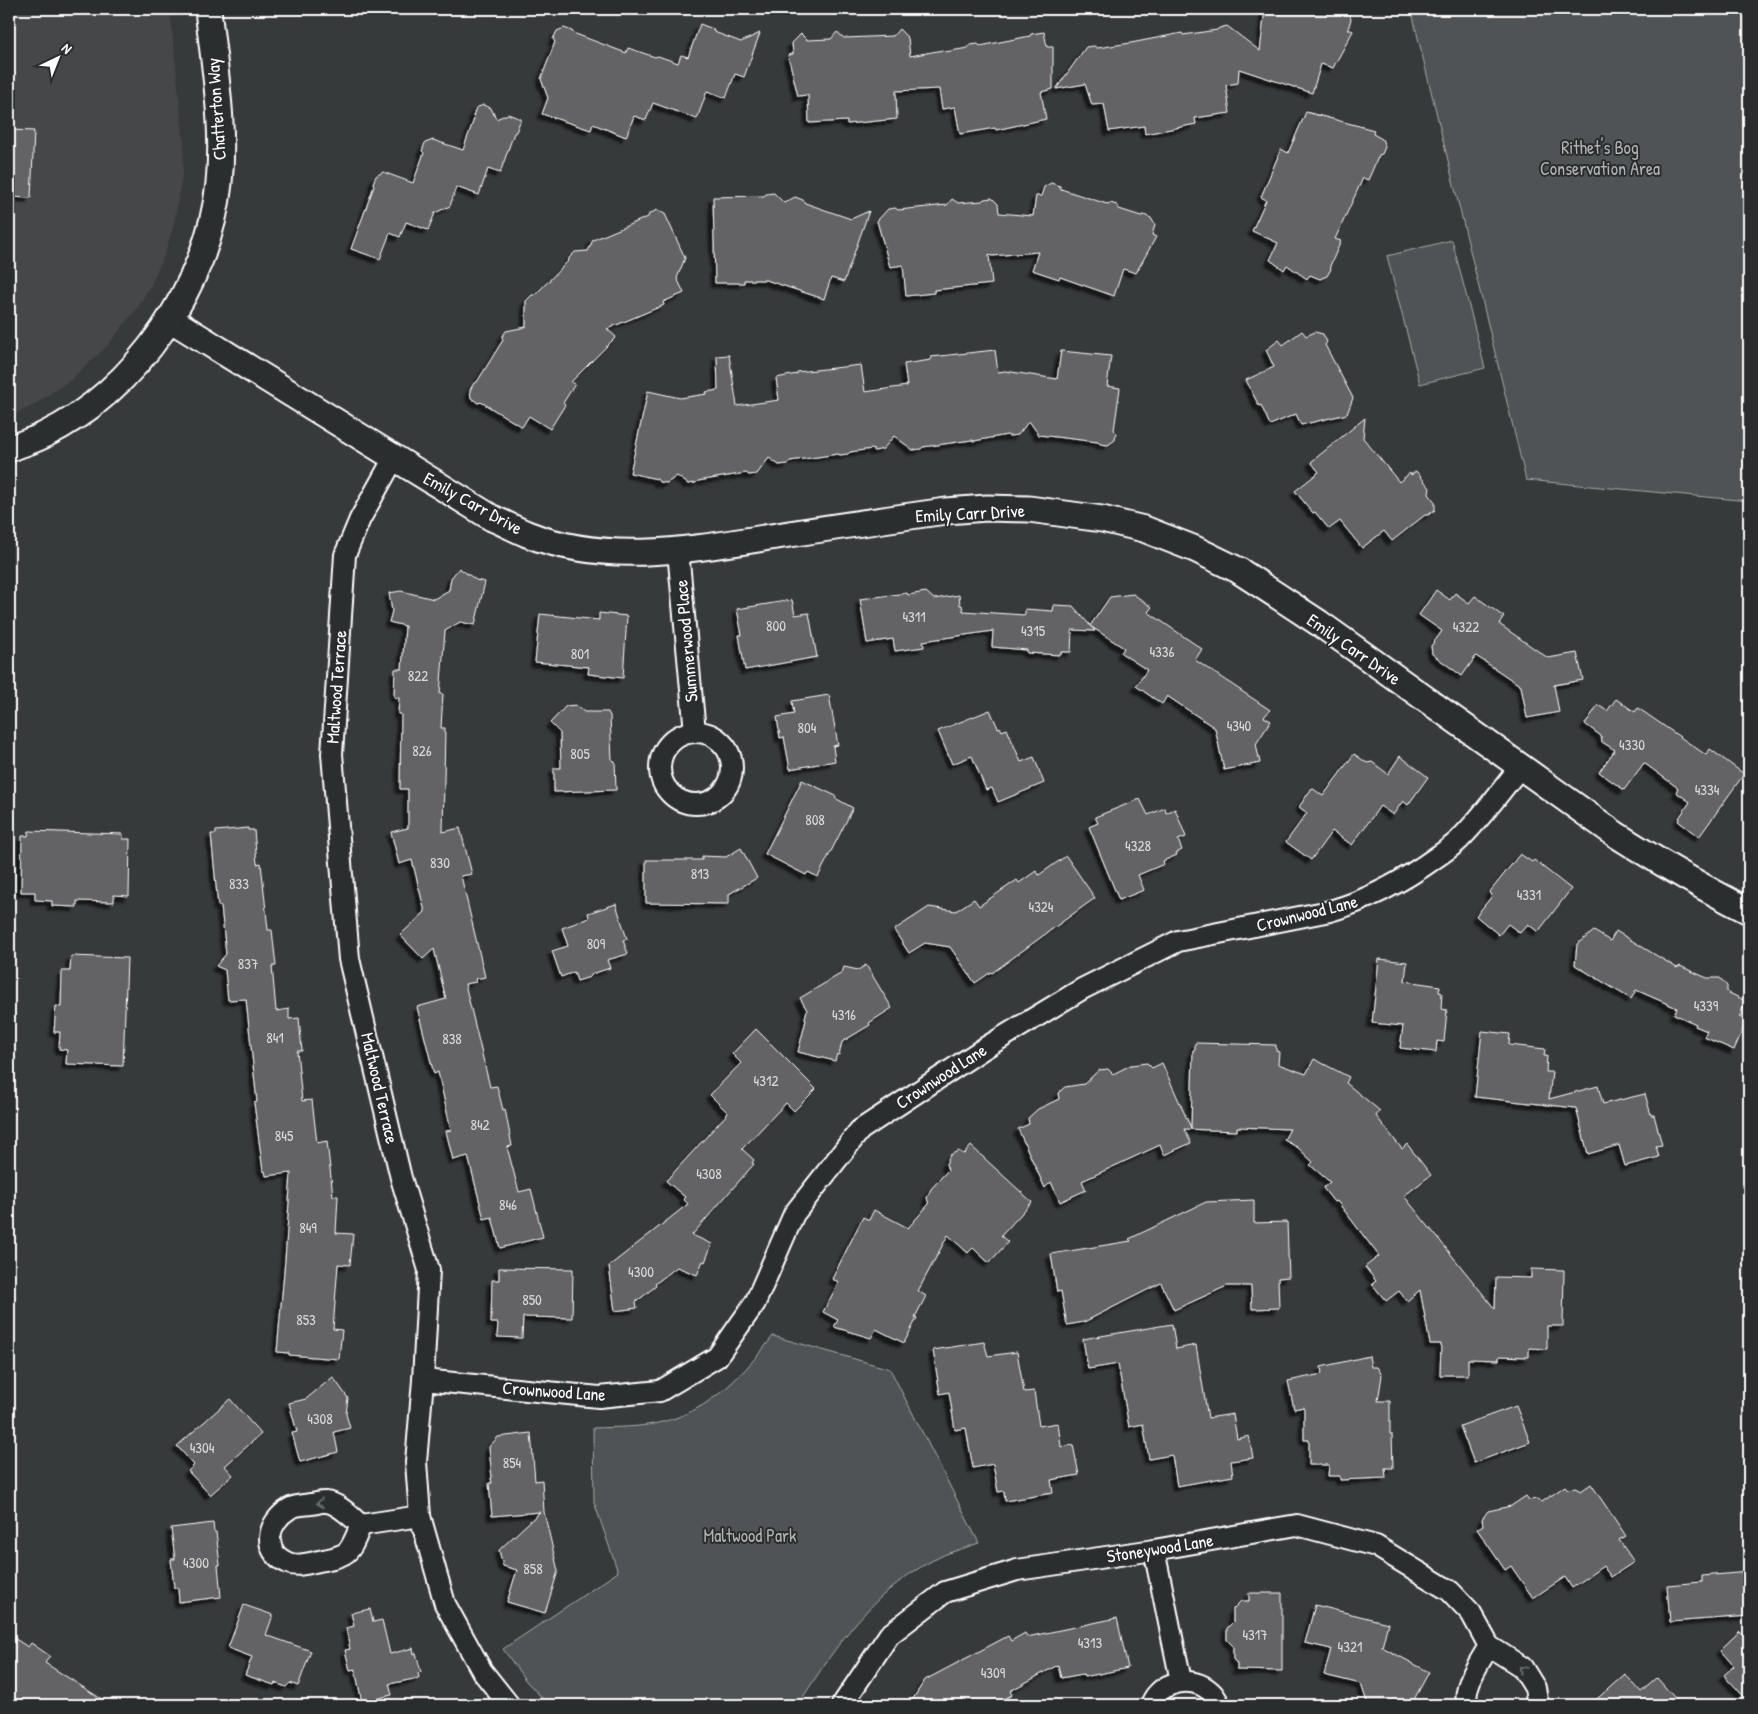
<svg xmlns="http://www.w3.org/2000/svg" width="1758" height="1714" font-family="'Patrick Hand',sans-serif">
  <defs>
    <filter id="shadow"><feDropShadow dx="-4.5" dy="4.5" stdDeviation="1" flood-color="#0009"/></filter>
  </defs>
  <rect width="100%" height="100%" fill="#373a3b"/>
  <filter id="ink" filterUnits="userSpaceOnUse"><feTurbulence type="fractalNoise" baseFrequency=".02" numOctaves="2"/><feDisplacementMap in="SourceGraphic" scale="10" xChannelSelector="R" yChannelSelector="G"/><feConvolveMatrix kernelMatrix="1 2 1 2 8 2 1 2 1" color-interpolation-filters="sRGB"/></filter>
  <g filter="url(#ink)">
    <!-- built -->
    <polygon fill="#444748" points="9,9 170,9 184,143 183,170 174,224 165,253 151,285 138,307 107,346 71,380 32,406 9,417"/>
    <!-- green -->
    <g fill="#505354" stroke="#a8a9aa">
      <polygon points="1411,9 1749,9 1749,501 1526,480"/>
      <polygon points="1452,240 1485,368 1420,384 1387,256"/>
      <path d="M773,1336L890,1369L979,1543C968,1547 957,1550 946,1554C876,1585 838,1642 798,1705H549L526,1681L503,1649L618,1572L594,1502L593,1428C616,1427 639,1428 662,1422C710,1411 745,1373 773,1336Z"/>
    </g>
    <!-- building -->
    <g fill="#636465" stroke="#fff" filter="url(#shadow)">
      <polygon points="1265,9 1331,9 1348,12 1351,19 1348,29 1353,31 1333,68 1321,64 1312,93 1239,69 1238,83 1226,85 1230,113 1195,118 1196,124 1145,134 1144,126 1109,131 1104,104 1092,105 1085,84 1056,89 1086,47 1094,46 1097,48 1131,43 1182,33 1183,35 1217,30 1219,28 1227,26 1260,51"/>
      <polygon points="700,24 713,29 714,32 741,42 760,33 744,77 735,74 726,98 707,91 697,119 653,103 646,120 634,116 626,137 593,124 591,130 542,114 548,98 541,79 555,42 553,39 557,31 564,28 572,31 573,33 626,53 628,48 655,57 658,56 678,63 681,55 688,57"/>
      <polygon points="899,29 908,38 910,56 943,50 945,52 968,48 970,45 978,44 980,46 1030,36 1031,34 1044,32 1047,47 1053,47 1053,89 1041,92 1046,119 996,130 995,128 960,134 955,107 942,109 939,89 896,91 897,119 847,124 847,121 809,123 808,95 798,96 788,55 793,54 792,43 801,34 807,40 831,39 837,32 844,38 893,36"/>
      <polygon points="483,105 491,108 496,119 508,114 521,119 516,132 514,133 500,173 488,169 479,195 456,187 450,206 435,213 428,230 406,222 400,237 390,233 380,259 351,249 374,186 373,183 376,176 383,172 413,183 424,153 422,151 425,143 433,140 463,150 474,119 473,116 476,108"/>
      <polygon points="1306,112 1374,130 1373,134 1382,139 1385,147 1382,154 1379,155 1368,180 1363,178 1335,239 1341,241 1330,266 1331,269 1327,276 1320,279 1310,275 1307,279 1287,265 1284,270 1270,260 1278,243 1252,231 1266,200 1261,197 1281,149 1288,153"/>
      <polygon points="9,130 34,131 31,198 9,197"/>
      <polygon points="1051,183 1060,186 1061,189 1107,204 1110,203 1117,205 1119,209 1141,216 1144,215 1151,218 1155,225 1152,235 1156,237 1136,273 1123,269 1114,296 1060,277 1059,279 1032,270 1038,252 992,256 989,255 992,284 934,290 934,293 906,296 903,265 890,267 877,221 888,209 895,208 898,210 947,205 952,199 958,203 982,201 984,199 992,198 998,204 999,213 1033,216 1036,196 1041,196 1044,187"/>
      <polygon points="774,193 784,203 795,197 803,200 805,203 851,219 869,211 844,282 831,278 824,299 766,280 744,280 744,283 715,283 713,197 764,196 766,194"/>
      <polygon points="657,210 665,214 685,258 677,278 684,293 663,302 664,305 607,329 616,337 571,382 575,384 563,403 565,405 550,429 529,416 522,427 481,402 478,403 471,398 470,390 474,383 477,382 503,340 502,337 506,331 526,327 526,301 532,295 535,295 569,260 569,258 575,252 588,251 593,240 648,217 649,214"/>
      <polygon points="1302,331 1306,336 1315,332 1323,334 1327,342 1325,345 1353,398 1347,414 1301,425 1296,414 1270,425 1261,405 1259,406 1246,380 1274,367 1266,350 1279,340 1283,345"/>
      <polygon points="995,350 998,372 1005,371 1057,379 1061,351 1111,356 1107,386 1120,388 1114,430 1116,432 1115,440 1108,445 1100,444 1098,442 1039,435 1029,421 1018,435 1009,436 1007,435 974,441 972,440 923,447 921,449 913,450 894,436 883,449 875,451 872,449 850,452 848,454 840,455 838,454 790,461 788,464 779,465 769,458 757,474 749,475 746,473 698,481 696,483 688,484 677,476 667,483 659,482 657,479 630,473 648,391 680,398 707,394 706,392 718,390 717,356 729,355 737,406 779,400 776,378 797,374 797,372 861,365 865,392 907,386 904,364 931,360 931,357"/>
      <polygon points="1365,418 1363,438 1399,482 1410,473 1411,475 1416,471 1430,488 1429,494 1435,502 1435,510 1428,515 1425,515 1392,541 1384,531 1362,548 1340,521 1329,529 1315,512 1313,513 1295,491 1319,472 1311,462"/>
      <polygon points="459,568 476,580 485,582 475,625 460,622 445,631 440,694 443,694 441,728 445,728 443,832 460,828 472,874 461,876 485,977 475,979 476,982 465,984 490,1087 497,1086 503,1110 505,1109 512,1146 507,1147 519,1192 531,1189 543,1237 500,1248 492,1217 484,1219 468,1156 453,1160 446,1131 451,1130 438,1072 434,1074 417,1007 446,999 434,949 423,959 400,935 425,912 412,860 399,864 391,832 408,828 408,789 400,789 401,714 398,714 399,698 394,697 395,669 402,669 405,626 389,622 392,611 389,593 401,591 434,599 449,590 451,578"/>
      <polygon points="1436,590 1450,600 1455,593 1469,603 1475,596 1504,617 1499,624 1548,658 1577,653 1583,680 1554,685 1559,712 1527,718 1521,686 1476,656 1462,676 1432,654 1431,646 1442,631 1419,615"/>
      <polygon points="926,592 934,599 959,595 960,605 962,605 963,611 1025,615 1025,609 1053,611 1054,605 1073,606 1095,631 1072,630 1071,652 1061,652 1061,655 1027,653 1027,650 992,647 993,631 923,641 924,647 895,651 893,639 867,643 860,599 907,593 908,595"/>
      <polygon points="1133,594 1152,607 1148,612 1202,649 1195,660 1270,710 1264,717 1271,721 1256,744 1260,763 1224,770 1215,728 1167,696 1162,704 1136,686 1147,670 1121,653 1124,648 1090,626 1110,597"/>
      <polygon points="792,600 795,615 809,613 817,657 745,670 739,635 742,635 737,609"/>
      <polygon points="599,613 627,616 623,678 588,674 589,667 535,662 540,614 599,620"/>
      <polygon points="829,695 838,745 833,746 835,761 790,769 784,737 780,738 777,717 794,714 792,701"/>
      <polygon points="1616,699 1635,712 1638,708 1706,755 1710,749 1744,774 1699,837 1678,821 1680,818 1679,818 1690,802 1676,792 1678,788 1644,763 1624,790 1599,772 1615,750 1602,742 1601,736 1585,724 1598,705 1607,711"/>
      <polygon points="576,705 584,712 608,712 610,716 612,760 615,761 616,790 554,792 554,768 561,768 560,733 550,723 566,706"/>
      <polygon points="990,710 998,728 1000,727 1002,731 1007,729 1021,762 1034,757 1044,783 998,802 992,788 986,790 972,756 952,764 938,731"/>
      <polygon points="1354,754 1367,763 1372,762 1388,774 1400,756 1428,777 1408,805 1403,801 1393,815 1380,806 1352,845 1332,831 1311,860 1286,842 1307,813 1299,807 1312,788 1323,796"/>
      <polygon points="802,780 836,796 835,798 853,808 818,877 808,872 806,875 765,854"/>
      <polygon points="1140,799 1148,815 1165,808 1166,813 1175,809 1186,837 1178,840 1182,850 1176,853 1177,855 1163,861 1164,864 1138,875 1144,890 1119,900 1089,827 1098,823 1095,817"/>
      <polygon points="248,828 248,830 254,830 257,864 261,863 268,930 272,930 276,966 272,966 276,1011 289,1009 289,1019 299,1018 302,1051 297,1051 302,1101 312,1100 317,1143 327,1141 333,1196 338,1196 336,1233 353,1234 350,1265 338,1264 333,1329 342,1330 339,1359 289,1355 289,1353 277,1352 285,1260 291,1173 266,1176 265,1171 263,1171 254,1103 257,1102 246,999 228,1000 225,970 216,966 226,954 221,906 218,906 211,834 216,834 216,831"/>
      <polygon points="29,831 123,834 123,839 130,839 129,896 114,895 114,902 77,901 77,907 52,906 52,901 35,900 35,892 21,892 22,836 28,836"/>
      <polygon points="741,848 757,878 729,894 729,904 646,903 646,860 702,860 702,856 726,857"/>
      <polygon points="1520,854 1532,862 1534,860 1571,889 1538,932 1528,924 1520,933 1508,924 1499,935 1476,916 1492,896 1489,893"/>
      <polygon points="1066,856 1095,898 992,973 991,972 975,983 950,947 925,943 909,953 894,930 929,907 956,911 974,899 979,906 1017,880 1019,883 1036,871 1039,875"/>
      <polygon points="616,904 627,939 623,940 628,954 607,960 610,968 592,974 590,977 577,981 574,972 561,977 552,951 568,946 562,928 589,918 588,913"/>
      <polygon points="1594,931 1610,941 1616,931 1677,968 1680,966 1707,978 1720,978 1727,986 1727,992 1746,1001 1739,1017 1747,1020 1734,1050 1704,1037 1707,1031 1695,1026 1696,1024 1674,1014 1677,1008 1636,990 1631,999 1575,965 1577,944"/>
      <polygon points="71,956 127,958 123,1066 66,1064 67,1050 59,1049 60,1032 54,1032 56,1006 61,1007 62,971 70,971"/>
      <polygon points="1379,959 1407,962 1405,981 1440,986 1439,992 1442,993 1441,1009 1447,1010 1444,1042 1437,1041 1436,1052 1400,1048 1403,1026 1372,1023"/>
      <polygon points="866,965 892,1008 869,1023 870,1025 842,1042 839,1055 837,1054 835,1061 798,1052 806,1020 805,1018 807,1010 800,998 842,973 844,967 858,970"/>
      <polygon points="756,1029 816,1089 794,1111 786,1103 742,1149 754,1160 752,1163 754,1164 692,1235 712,1244 705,1262 703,1261 697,1275 677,1267 655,1284 656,1286 636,1302 637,1308 615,1311 609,1266 688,1204 683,1199 685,1197 666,1181 728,1113 710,1095 741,1063 732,1054"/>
      <polygon points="1482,1031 1510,1034 1509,1045 1545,1049 1544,1056 1547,1056 1546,1072 1552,1072 1549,1099 1598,1086 1603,1104 1645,1094 1651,1115 1654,1115 1662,1145 1656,1146 1659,1157 1625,1166 1619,1145 1588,1154 1576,1108 1475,1097"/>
      <polygon points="1195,1043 1276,1045 1276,1051 1279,1052 1278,1064 1306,1074 1314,1059 1349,1077 1346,1083 1380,1111 1376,1116 1402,1149 1407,1144 1431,1175 1404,1196 1495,1309 1496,1277 1531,1278 1531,1269 1564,1270 1563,1326 1547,1326 1547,1349 1529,1348 1529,1357 1499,1356 1499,1360 1468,1359 1468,1375 1440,1375 1441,1344 1430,1344 1420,1290 1407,1301 1399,1291 1386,1301 1372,1284 1376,1281 1365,1267 1379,1256 1337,1201 1334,1202 1323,1188 1330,1182 1310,1165 1313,1162 1297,1147 1284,1140 1290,1129 1237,1127 1237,1131 1184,1129 1191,1143 1164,1155 1160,1145 1082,1181 1086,1190 1060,1202 1051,1182 1045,1188 1018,1129 1029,1124 1028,1118 1038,1109 1059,1099 1058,1093 1065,1087 1084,1084 1099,1070 1108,1069 1113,1074 1131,1065 1147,1063 1152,1068 1162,1063 1191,1128 1193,1050 1195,1050"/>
      <polygon points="971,1146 1032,1202 1001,1236 1008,1242 989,1263 973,1248 968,1253 948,1235 918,1291 926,1296 915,1317 917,1318 904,1343 876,1329 871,1338 834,1327 838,1320 823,1312 839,1282 832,1279 863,1217 869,1220 874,1210 908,1228 929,1204 927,1198 931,1189 948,1170 946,1164 950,1155 958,1151 964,1154"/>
      <polygon points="1254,1200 1254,1223 1287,1222 1289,1277 1278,1278 1279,1308 1252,1309 1251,1286 1227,1286 1174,1310 1161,1283 1084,1322 1067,1325 1061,1291 1057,1292 1051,1254 1131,1241 1129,1239 1206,1202"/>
      <polygon points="499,1268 573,1269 572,1318 523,1317 522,1338 497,1337 498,1323 491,1323 492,1280 499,1280"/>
      <polygon points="1172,1324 1176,1349 1196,1345 1208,1418 1233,1414 1237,1439 1249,1436 1253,1458 1231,1461 1233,1476 1177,1486 1172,1455 1149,1459 1143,1424 1129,1427 1118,1364 1088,1369 1083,1339"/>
      <polygon points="984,1342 988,1356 1017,1352 1024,1392 1034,1391 1039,1426 1058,1423 1061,1447 1073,1445 1079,1475 1051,1480 1053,1493 1005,1501 1004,1491 998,1492 993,1464 973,1468 966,1428 955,1430 949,1392 940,1394 933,1350"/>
      <polygon points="1369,1356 1371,1367 1377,1367 1382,1375 1378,1401 1390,1401 1390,1434 1392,1434 1393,1468 1385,1468 1386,1478 1340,1480 1340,1476 1328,1476 1329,1465 1309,1465 1309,1440 1304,1440 1304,1407 1294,1409 1288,1381 1322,1374 1321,1367"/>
      <polygon points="333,1377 348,1398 346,1414 350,1428 334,1432 338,1452 300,1462 292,1433 297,1432 289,1403 306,1399"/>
      <polygon points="230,1399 261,1434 225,1466 233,1475 210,1495 188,1471 194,1465 177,1446"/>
      <polygon points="1516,1406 1530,1442 1474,1463 1460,1426"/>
      <polygon points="531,1433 535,1481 542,1480 544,1512 558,1571 545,1613 507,1602 517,1570 503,1566 499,1550 540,1512 492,1516 489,1483 492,1483 491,1478 492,1478 489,1447 498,1437"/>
      <polygon points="1591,1484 1626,1536 1619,1540 1634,1562 1611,1577 1603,1566 1572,1588 1565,1577 1533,1598 1511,1566 1505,1570 1477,1529 1483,1525 1482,1519 1488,1511 1511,1506 1526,1496 1529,1500 1537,1499 1542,1502 1565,1486 1568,1489 1575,1488 1581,1491"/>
      <polygon points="213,1523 214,1532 216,1532 220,1565 218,1565 221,1597 179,1602 178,1588 174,1588 171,1559 175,1559 171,1528"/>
      <polygon points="1749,1572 1749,1616 1670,1622 1667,1585 1702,1582 1702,1576"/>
      <polygon points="1249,1593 1282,1593 1282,1671 1237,1670 1237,1664 1233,1659 1233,1646 1227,1640 1227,1628 1233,1622 1233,1609 1241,1601 1249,1601"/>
      <polygon points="244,1605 273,1615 266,1635 311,1651 298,1686 290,1683 286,1687 275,1683 274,1685 245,1675 252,1657 228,1648"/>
      <polygon points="1315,1605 1388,1623 1382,1647 1429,1672 1411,1705 1368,1705 1361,1684 1324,1675 1331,1649 1305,1643"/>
      <polygon points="370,1609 373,1622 382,1620 390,1654 413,1648 414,1654 416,1653 421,1672 418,1673 419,1678 389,1684 392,1695 362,1702 355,1669 350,1670 345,1650 350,1649 346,1628 354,1626 351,1613"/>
      <polygon points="1117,1618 1128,1668 1084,1677 1083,1674 1061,1678 1058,1665 1010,1691 1012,1695 992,1705 909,1705 925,1680 1008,1636 1011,1641 1025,1633 1027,1637"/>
      <polygon points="1740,1631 1749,1641 1749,1702 1724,1675 1734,1666 1720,1650"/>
      <polygon points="9,1635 28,1647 31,1643 50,1656 45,1663 111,1705 16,1705 9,1700"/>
      <polygon points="1625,1674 1641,1692 1657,1678 1681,1705 1590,1705"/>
    </g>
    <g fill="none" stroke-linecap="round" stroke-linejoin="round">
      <!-- minor casing -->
      <g stroke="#fff" stroke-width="24">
        <g id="minor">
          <polyline points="394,458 360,519 345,555 332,754 349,959 401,1178 429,1270 423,1380 416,1462 420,1516 445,1604 482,1671 509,1705"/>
          <polyline points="678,551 695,732"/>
          <circle cx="696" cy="768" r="36"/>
          <path d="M423,1380L599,1397L660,1391L717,1357L755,1303L794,1214L860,1130L983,1049L1082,989L1178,941L1330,911C1369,900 1405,880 1438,856C1445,851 1453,846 1459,840C1482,817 1501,791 1520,767"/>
          <path d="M361,1525C349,1554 350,1555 319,1561C310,1563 297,1567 288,1563C261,1552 267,1522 289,1509C294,1505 304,1505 311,1504C315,1504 322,1501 326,1502C339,1503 352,1518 361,1525L420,1516"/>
          <polyline points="1154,1550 1181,1681"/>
          <polyline points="842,1705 889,1635 945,1592 1017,1570 1154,1550 1297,1525 1376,1546 1450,1591 1471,1613 1489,1646 1522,1667 1535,1688 1538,1705"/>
          <path d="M1151,1705C1159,1681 1193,1674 1211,1692C1215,1695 1217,1701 1220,1705"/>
          <path d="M1467,1705C1463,1685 1479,1663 1489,1646"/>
        </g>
      </g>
      <!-- tertiary casing -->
      <g stroke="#fff" stroke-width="29">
        <g id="tertiary">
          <path d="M170,319L492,518C504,523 515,529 527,534C608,566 694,549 777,536C833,527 889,519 946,511L987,508L1029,509L1102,519L1144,529L1195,549L1238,570L1319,623L1615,834C1659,862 1703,888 1749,911"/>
          <path d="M9,449C20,444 33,441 44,435C136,391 209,284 219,183C225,125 214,66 208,9"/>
        </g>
      </g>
      <!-- minor -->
      <use href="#minor" stroke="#2a2d2e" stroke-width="20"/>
      <!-- tertiary -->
      <use href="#tertiary" stroke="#2a2d2e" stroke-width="25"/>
    </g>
    <!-- one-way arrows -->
    <defs><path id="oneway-chevron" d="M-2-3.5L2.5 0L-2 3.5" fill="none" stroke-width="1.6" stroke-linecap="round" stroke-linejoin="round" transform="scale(1.25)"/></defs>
    <g stroke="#6a6c6d">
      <use href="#oneway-chevron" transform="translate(320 1503) rotate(174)"/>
      <use href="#oneway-chevron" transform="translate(1522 1669) rotate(-134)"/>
    </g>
  </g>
  <g text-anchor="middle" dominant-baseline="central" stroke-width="4" stroke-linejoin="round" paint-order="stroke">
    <!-- number labels -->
    <g font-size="15" fill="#d8d8d8">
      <text x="914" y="616">4311</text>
      <text x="776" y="625">800</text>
      <text x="1466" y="626">4322</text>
      <text x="1033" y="630">4315</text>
      <text x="1162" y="651">4336</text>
      <text x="580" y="653">801</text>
      <text x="418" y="675">822</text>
      <text x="1239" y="725">4340</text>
      <text x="807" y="727">804</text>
      <text x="1632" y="744">4330</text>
      <text x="422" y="750">826</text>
      <text x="580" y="753">805</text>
      <text x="1707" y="789">4334</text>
      <text x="815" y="819">808</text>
      <text x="1138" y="845">4328</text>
      <text x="440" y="862">830</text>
      <text x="700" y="873">813</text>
      <text x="239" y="883">833</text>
      <text x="1529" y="894">4331</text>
      <text x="1041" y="906">4324</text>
      <text x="596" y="943">809</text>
      <text x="248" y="963">837</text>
      <text x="1706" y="1005">4339</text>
      <text x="844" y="1014">4316</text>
      <text x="275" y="1037">841</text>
      <text x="452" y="1038">838</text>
      <text x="766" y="1080">4312</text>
      <text x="480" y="1124">842</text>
      <text x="284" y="1135">845</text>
      <text x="709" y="1173">4308</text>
      <text x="508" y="1204">846</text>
      <text x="308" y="1227">849</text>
      <text x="641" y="1271">4300</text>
      <text x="532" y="1299">850</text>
      <text x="306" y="1319">853</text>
      <text x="320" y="1418">4308</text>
      <text x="202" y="1447">4304</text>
      <text x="512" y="1462">854</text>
      <text x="196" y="1562">4300</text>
      <text x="533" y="1568">858</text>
      <text x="1255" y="1634">4317</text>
      <text x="1090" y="1642">4313</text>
      <text x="1350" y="1646">4321</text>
      <text x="993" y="1672">4309</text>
    </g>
    <!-- street labels -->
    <g font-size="18" fill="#fff" stroke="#2a2d2e">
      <text transform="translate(216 109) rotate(-94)">Chatterton Way</text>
      <text transform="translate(473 503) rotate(29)">Emily Carr Drive</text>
      <text transform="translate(970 513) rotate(-3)">Emily Carr Drive</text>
      <text transform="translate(686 641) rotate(-95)">Summerwood Place</text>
      <text transform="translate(1354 649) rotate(35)">Emily Carr Drive</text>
      <text transform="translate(336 687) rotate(-86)">Maltwood Terrace</text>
      <text transform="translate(1307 913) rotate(-14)">Crownwood Lane</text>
      <text transform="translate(941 1076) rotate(-33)">Crownwood Lane</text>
      <text transform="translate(380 1088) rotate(77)">Maltwood Terrace</text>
      <text transform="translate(554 1391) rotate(4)">Crownwood Lane</text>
      <text transform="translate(1160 1548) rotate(-9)">Stoneywood Lane</text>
    </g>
    <!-- park labels -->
    <g font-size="18" fill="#b0b2b2" stroke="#2a2d2e">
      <text x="1600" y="147">Rithet's Bog<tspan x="1600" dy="21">Conservation Area</tspan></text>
      <text x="750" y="1535">Maltwood Park</text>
    </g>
  </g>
  <!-- margin -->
  <rect width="1758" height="1714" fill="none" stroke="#2a2d2e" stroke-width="30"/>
  <rect x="15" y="15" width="1728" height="1684" fill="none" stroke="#fff" stroke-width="2" filter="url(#ink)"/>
  <!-- north arrow -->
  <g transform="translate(58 58) rotate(43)" stroke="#2a2d2e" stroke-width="4" paint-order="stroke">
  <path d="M0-4L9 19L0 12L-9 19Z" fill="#ffffff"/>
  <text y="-8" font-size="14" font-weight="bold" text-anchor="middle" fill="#ffffff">N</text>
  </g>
</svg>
